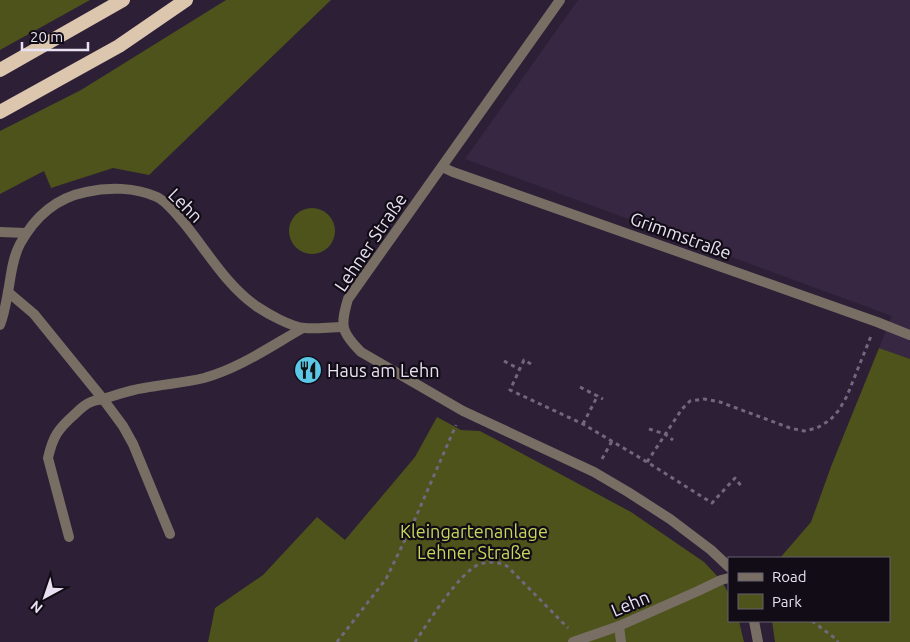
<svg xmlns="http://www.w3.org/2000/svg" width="910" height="642" font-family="Ubuntu,sans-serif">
  <rect width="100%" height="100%" fill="#2c1f36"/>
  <!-- built -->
  <polygon fill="#372743" points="578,0 910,0 910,359 879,348 892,316 465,159"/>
  <!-- green -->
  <g fill="#4d531a">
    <polygon points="0,0 90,0 0,50"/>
    <polygon points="226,0 331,0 149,175 113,168 51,188 44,171 0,194 0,131 81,90"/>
    <circle cx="312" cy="231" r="23"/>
    <polygon points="879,348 910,359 910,642 775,642 772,621 889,621 889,558 780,558 811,522 832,464"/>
    <polygon points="437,417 461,430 480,431 631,512 704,562 721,580 729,594 729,621 739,621 744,642 208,642 215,608 263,575 317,517 345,540 415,457"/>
  </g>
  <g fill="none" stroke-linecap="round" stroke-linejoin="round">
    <!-- path -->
    <g stroke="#72677c" stroke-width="3" stroke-dasharray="4 4" stroke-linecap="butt">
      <polyline points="504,361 519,369"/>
      <polyline points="531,364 524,360 510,390 583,424 647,462 712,503 735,478 742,487"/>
      <polyline points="580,387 603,399"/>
      <polyline points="583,424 598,395"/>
      <polyline points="649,429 665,434 673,440"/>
      <polyline points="602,459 612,441"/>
      <polyline points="647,462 682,409 690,401 704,399 720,402 790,428 804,431 817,428 830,420 839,410 847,396 871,336"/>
      <polyline points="812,621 836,639 838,642"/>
      <polyline points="337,642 386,579 415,519 456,425"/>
      <path d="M415,642C428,623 460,571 480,564C490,561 498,562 507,566L568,628"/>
    </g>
    <!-- service -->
    <g stroke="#786e64" stroke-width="10">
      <polyline points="0,232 26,233"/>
      <path d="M69,537L48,458C53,436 58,429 75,414C79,410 85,404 91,402C95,400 99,400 103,399L123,426L133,444L170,534"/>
      <polyline points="619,626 621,642"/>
      <polyline points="573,642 619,626 698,591 721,580 729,578"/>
    </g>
    <!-- minor -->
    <g stroke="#786e64" stroke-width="10">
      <path d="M560,0L348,299C340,326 341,332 361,352L463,411L594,472L628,492L670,519L711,550L729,567"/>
      <polyline points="442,167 453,172 877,322 910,335"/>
      <path d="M8,292L34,314L103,399C116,395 130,390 144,388C164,384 184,383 204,378C240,368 271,346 303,328"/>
      <path d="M0,325C4,315 6,303 8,292C11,276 12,259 20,244C34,218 56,198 86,192C108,187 135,187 157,197C166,201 177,215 184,223C207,251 226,285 256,306C268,314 291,327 305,328C317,329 330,327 343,327"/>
      <polyline points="754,621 758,642"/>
    </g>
    <!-- trunk -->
    <g stroke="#dcc6ae" stroke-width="14">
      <polyline points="0,70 123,0"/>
      <polyline points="0,112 119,46 186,0"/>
    </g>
  </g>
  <!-- icons -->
  <defs>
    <g id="restaurant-disc" transform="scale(1.4375)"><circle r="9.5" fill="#5ac8e6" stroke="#110c16"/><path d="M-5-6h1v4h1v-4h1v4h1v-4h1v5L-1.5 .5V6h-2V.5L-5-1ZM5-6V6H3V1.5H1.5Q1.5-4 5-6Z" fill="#111"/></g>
  </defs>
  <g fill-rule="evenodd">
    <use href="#restaurant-disc" x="308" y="370"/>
  </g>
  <g text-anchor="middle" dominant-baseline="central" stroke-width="4.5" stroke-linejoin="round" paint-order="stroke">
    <!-- street labels -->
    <g font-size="18" fill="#e9e1f1" stroke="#110c16">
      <text transform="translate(186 205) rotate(45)">Lehn</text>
      <text transform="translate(681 235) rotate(20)">Grimmstraße</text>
      <text transform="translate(370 242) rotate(-56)">Lehner Straße</text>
      <text transform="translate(630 603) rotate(-23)">Lehn</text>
    </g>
    <!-- poi labels -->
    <g font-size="18" fill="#e9e1f1" stroke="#110c16" text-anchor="start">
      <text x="327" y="370">Haus am Lehn</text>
    </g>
    <!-- park labels -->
    <g font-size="18" fill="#c8d75c" stroke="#110c16">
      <text x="474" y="531">Kleingartenanlage<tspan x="474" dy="21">Lehner Straße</tspan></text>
    </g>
  </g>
  <!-- legend -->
  <rect x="728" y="557" width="162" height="65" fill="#110c16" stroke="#67616e"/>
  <rect x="738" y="573" width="25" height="8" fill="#786e64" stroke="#67616e"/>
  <text x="772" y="582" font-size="15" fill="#e9e1f1">Road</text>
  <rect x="738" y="594" width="25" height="15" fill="#4d531a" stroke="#67616e"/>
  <text x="772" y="607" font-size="15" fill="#e9e1f1">Park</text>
  <!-- north arrow -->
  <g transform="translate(45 597) rotate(220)" stroke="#110c16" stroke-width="4" paint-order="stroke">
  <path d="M0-4L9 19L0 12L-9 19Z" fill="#e9e1f1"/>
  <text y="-8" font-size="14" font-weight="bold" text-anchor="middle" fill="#e9e1f1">N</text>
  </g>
  <!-- scale -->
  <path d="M22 42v8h66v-8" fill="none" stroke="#e9e1f1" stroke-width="2.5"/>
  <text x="30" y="42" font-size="15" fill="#e9e1f1" stroke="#110c16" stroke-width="4" paint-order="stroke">20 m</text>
</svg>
